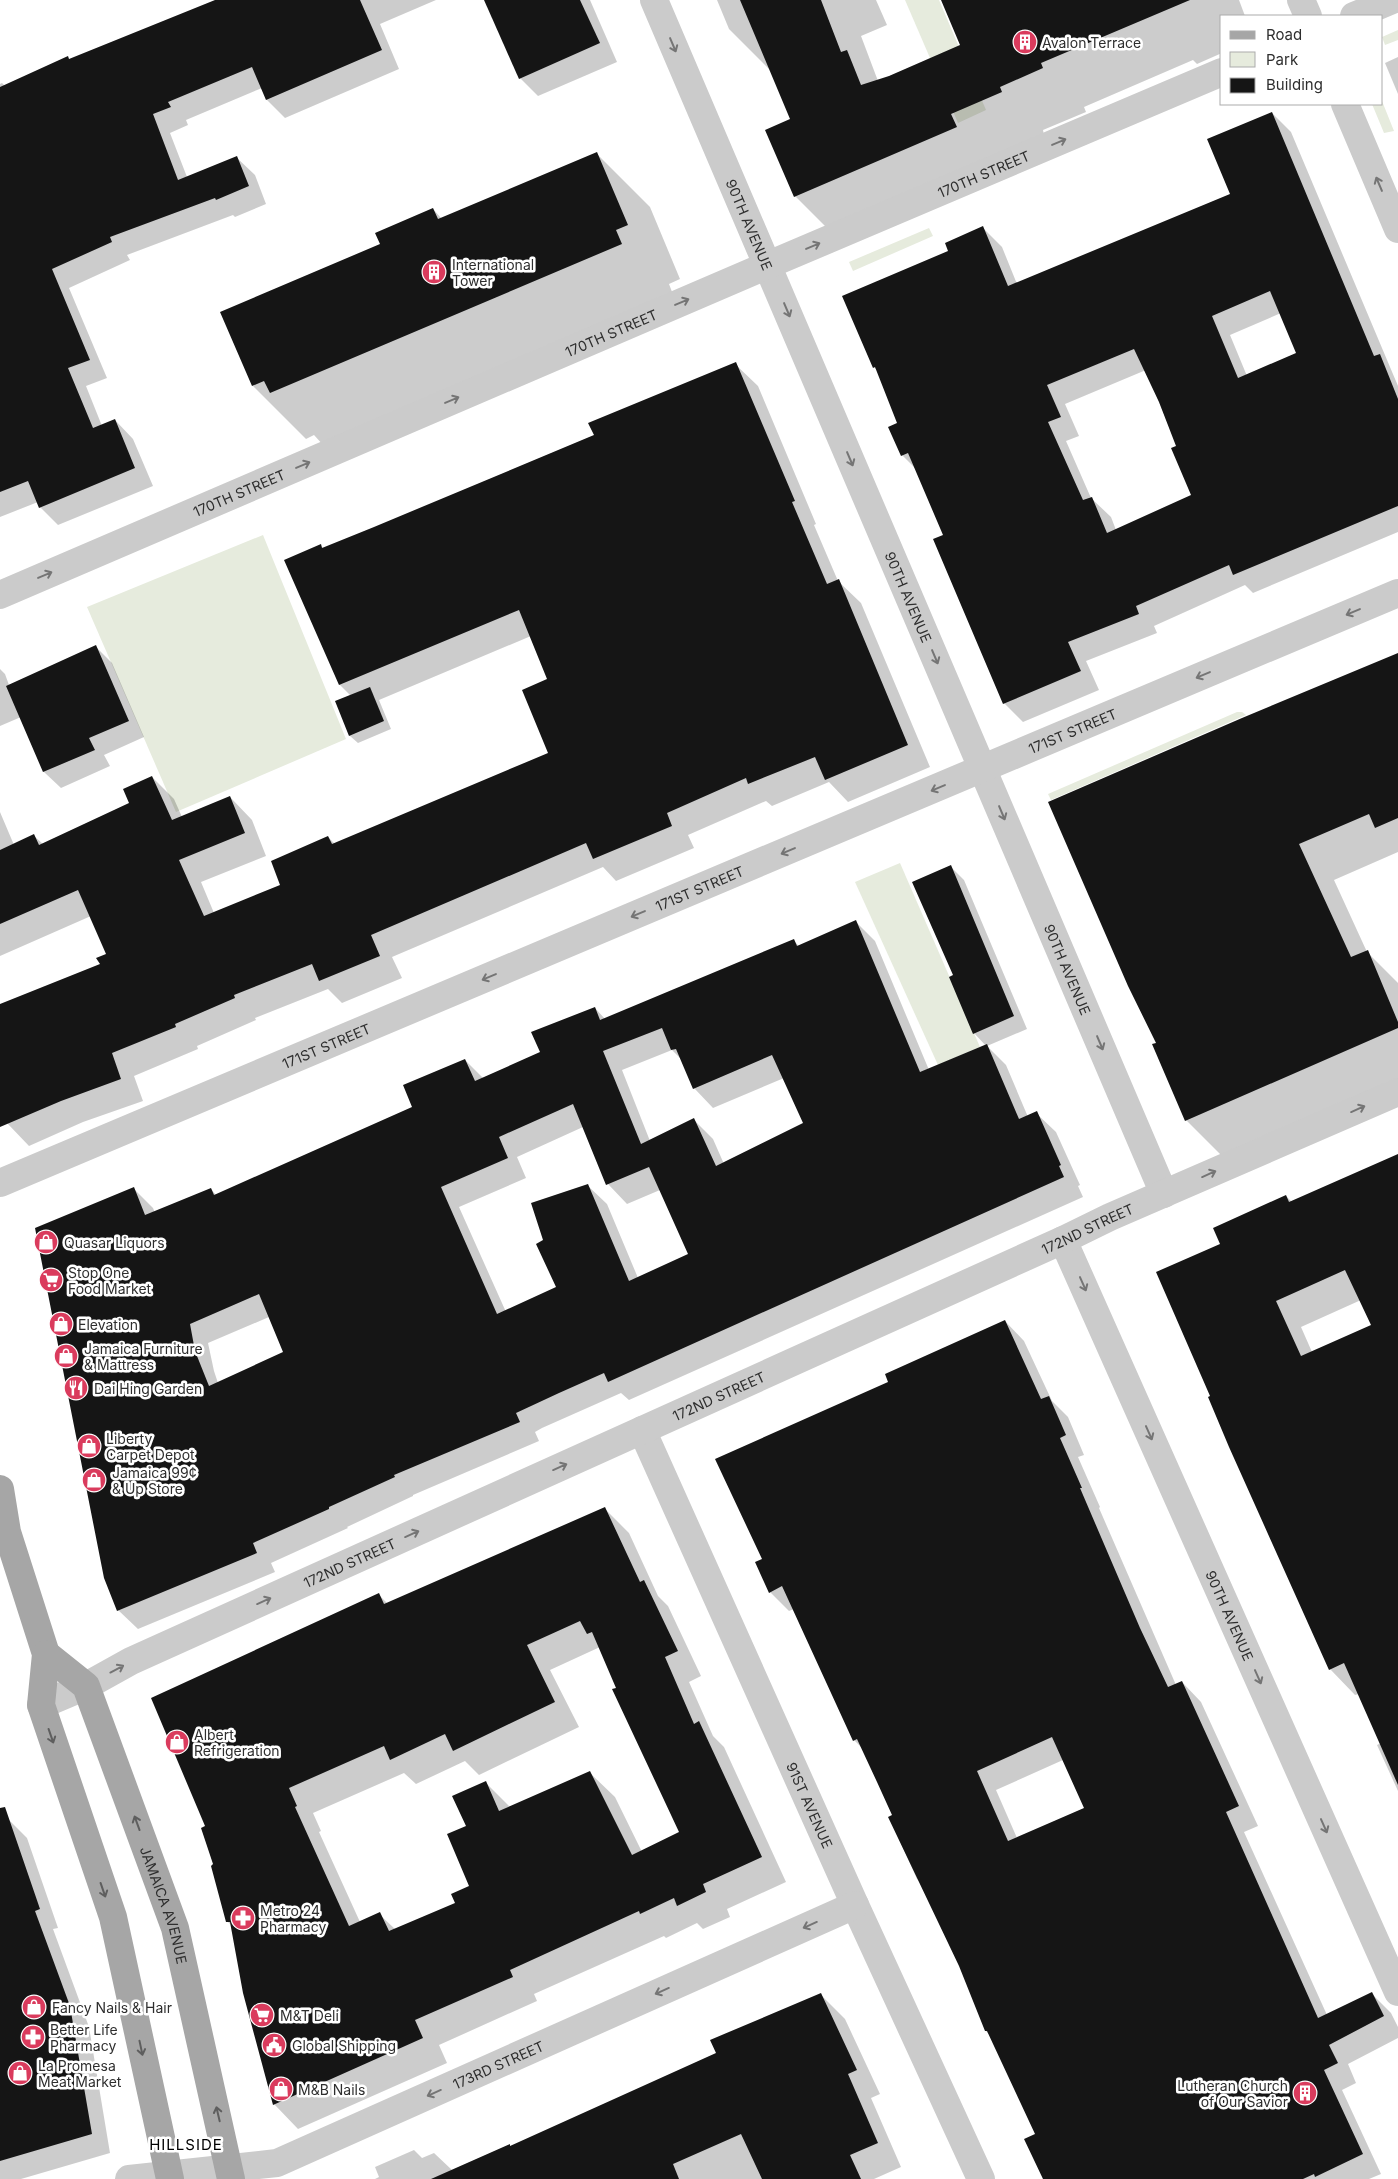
<svg xmlns="http://www.w3.org/2000/svg" width="1398" height="2179" font-family="Inter,sans-serif">
  <rect width="100%" height="100%" fill="#fff"/>
  <!-- green -->
  <g fill="#e6ebdd">
    <polygon points="905,0 939,0 986,110 958,123"/>
    <polygon points="1398,30 1398,40 1385,45 1382,37"/>
    <polygon points="1382,101 1394,131 1384,133 1372,104 1382,104"/>
    <polygon points="929,228 933,236 853,271 849,262"/>
    <polygon points="263,535 346,739 176,812 87,607"/>
    <polygon points="1237,712 1242,712 1246,715 1051,800 1048,794"/>
    <polygon points="900,863 980,1047 938,1065 855,882"/>
  </g>
  <!-- shadow -->
  <g fill="#0003" fill-rule="evenodd">
    <polygon points="218,0 436,0 380,24 399,69 285,118 267,100 262,88 186,120 188,125 170,133 187,177 236,157 255,175 266,204 235,217 233,215 127,255 130,260 69,288 107,378 86,386 102,426 115,420 133,439 153,486 58,525 40,507 38,502 0,517 0,84 2,83 5,86"/>
    <polygon points="486,0 590,0 617,62 538,96 520,78"/>
    <polygon points="717,0 876,0 887,25 861,36 878,81 962,46 942,0 1239,0 1245,16 1222,16 1222,53 1197,64 1193,60 1084,107 1086,112 1043,130 1044,135 839,240 795,196 767,131 792,120 772,72 729,29"/>
    <polygon points="1398,57 1398,94 1385,63"/>
    <path d="M1272,113L1291,132L1398,386V532L1253,593L1245,585L1154,626L1157,633L1086,661L1099,690L1023,722L1004,703L944,535L916,469L902,455L899,424L877,370L874,367L950,252L983,228L1002,247L1017,284L1231,194ZM1281,313L1298,354L1247,376L1230,335ZM1146,370L1177,446L1193,496L1116,530L1111,517L1091,498L1066,441L1079,436L1065,404Z"/>
    <polygon points="597,154 650,207 680,279 669,284 674,297 324,446 314,435 306,439 253,386 382,245 433,209 442,219"/>
    <polygon points="735,364 758,386 816,524 814,525 838,581 861,603 930,767 848,802 829,782 772,806 766,801 688,835 694,848 616,881 603,867 392,957 402,978 342,1003 328,989 255,1018 256,1020 197,1046 198,1049 134,1076 143,1101 83,1122 29,1146 7,1123 0,1104 0,1006 101,965 107,954 91,916 0,956 0,812 14,845 34,836 43,844 131,804 152,777 174,799 182,817 230,797 252,820 266,856 201,882 214,913 282,886 328,837 335,844 549,754 549,680 531,636 379,700 391,729 358,743 350,736 351,696 340,685 286,561 320,545 324,549 595,435"/>
    <polygon points="96,647 112,663 144,737 104,755 110,766 61,788 44,772 21,717 0,726 0,669 5,674 9,685"/>
    <polygon points="1398,655 1398,852 1334,880 1367,952 1398,983 1398,1079 1222,1156 1186,1120 1157,1043"/>
    <path d="M951,867L964,880L1027,1029L987,1046L1006,1065L1028,1117L1036,1113L1056,1132L1080,1185L1078,1186L1083,1197L629,1400L621,1393L542,1428L535,1432L539,1441L413,1495V1496L347,1527L348,1528L271,1563L275,1572L138,1629L118,1610L133,1188L153,1208L155,1213L211,1189L216,1195L414,1107L465,1060L483,1078L541,1053L595,1008L605,1019L793,940L799,946L856,922L875,941L929,1070L986,1046L974,1033L954,976ZM672,1050L682,1060L694,1088L713,1108L784,1078L805,1123L724,1164L713,1139L694,1120L650,1141L622,1070ZM583,1127L608,1184L627,1204L660,1190L689,1255L638,1278L607,1204L587,1185L545,1241L558,1288L506,1312L459,1207L526,1178L517,1157ZM269,1317L284,1353L218,1383L214,1371L208,1343Z"/>
    <path d="M1398,1155V1791L1377,1745L1381,1743L1359,1694L1355,1695L1330,1669L1212,1397L1222,1244L1286,1196L1292,1202ZM1361,1300L1373,1325L1312,1352L1301,1327Z"/>
    <path d="M1005,1321L1024,1341L1052,1401L1068,1417L1084,1455L1078,1457L1100,1507L1099,1508L1176,1685L1182,1682L1201,1702L1258,1826L1244,1832L1327,2015L1372,1994L1391,2013L1398,2027V2038L1348,2064L1356,2083L1342,2090L1381,2174L1369,2179H1045L1037,2134L990,2035L986,2031L960,1965L923,1885L917,1879L889,1817L893,1816L863,1749L854,1740L794,1609L789,1611L770,1592L764,1560L890,1383ZM1063,1760L1085,1808L1017,1838L996,1790Z"/>
    <path d="M605,1509L629,1533L658,1596L668,1606L701,1676L689,1682L713,1736L724,1747L786,1882L727,1909L730,1917L703,1929L697,1923L666,1938L664,1936L534,1994L537,2001L439,2045L447,2063L298,2129L274,2104L232,1926L228,1922L207,1827L379,1595L388,1604ZM600,1647L681,1833L642,1852L615,1797L590,1773L510,1807L485,1782L467,1827L471,1887L457,1904L396,1930L379,1914L360,1922L319,1832L321,1831L313,1813L404,1773L416,1784L465,1761L479,1775L579,1727L550,1670Z"/>
    <polygon points="8,1819 27,1838 58,1928 53,1929 89,2027 110,2153 21,2179 0,2179 0,1822"/>
    <polygon points="821,1995 845,2019 880,2094 871,2098 901,2167 874,2179 375,2179 379,2177 375,2167 414,2150 422,2158 434,2153 452,2170 509,2145 511,2147 717,2053"/>
  </g>
  <!-- building -->
  <g fill="#151515" fill-rule="evenodd">
    <polygon points="215,0 360,0 382,50 266,100 252,67 168,102 171,107 153,114 178,180 237,156 249,186 216,200 215,198 110,237 112,242 52,269 90,360 68,368 93,428 115,419 135,468 39,508 28,481 0,492 0,87 68,56 69,59"/>
    <polygon points="484,0 580,0 600,43 519,79"/>
    <polygon points="740,0 821,0 841,52 847,50 861,85 889,76 960,45 941,0 1190,0 1041,63 1043,68 1000,87 1002,92 951,114 957,127 794,197 765,130 790,119"/>
    <path d="M1272,112L1374,356L1380,354L1398,399V506L1233,575L1229,565L1136,606L1139,614L1068,642L1081,671L1003,704L933,539L943,535L908,453L901,456L888,427L897,423L875,367L873,368L842,296L948,251L945,243L983,226L1008,286L1230,194L1207,139ZM1270,291L1296,353L1238,378L1212,316ZM1134,349L1159,402L1176,446L1171,448L1191,495L1107,533L1092,497L1083,500L1048,422L1061,417L1047,385Z"/>
    <polygon points="597,152 628,225 616,230 622,244 270,393 264,381 252,386 220,312 380,244 375,233 433,208 438,219"/>
    <polygon points="736,362 795,501 792,502 827,584 839,579 908,745 825,780 815,757 748,784 746,778 667,813 672,826 593,859 586,843 371,935 380,956 319,981 312,964 234,995 235,998 175,1024 176,1027 112,1053 121,1079 61,1101 0,1127 0,1004 100,964 96,958 106,954 78,890 0,924 0,850 34,834 39,845 129,803 123,789 152,776 172,820 230,796 245,833 179,860 204,916 280,885 271,861 328,836 332,844 548,753 522,690 547,679 519,610 339,685 284,560 321,544 322,548 374,527 594,435 588,423"/>
    <polygon points="96,645 129,721 89,738 95,750 43,772 6,686"/>
    <polygon points="1398,653 1398,818 1375,828 1369,814 1299,844 1351,957 1368,950 1398,1022 1398,1028 1185,1121 1152,1044 1156,1043 1128,986 1048,802 1242,718"/>
    <polygon points="370,687 384,721 349,736 335,701"/>
    <polygon points="951,865 1014,1016 973,1034 949,977 953,975 912,882"/>
    <path d="M856,920L920,1072L987,1044L1019,1119L1037,1111L1061,1165L1059,1166L1064,1177L608,1382L604,1373L559,1393L516,1413L520,1422L394,1475L395,1477L329,1507V1509L253,1543L257,1553L117,1611L104,1578L35,1228L134,1187L145,1215L211,1188L214,1195L412,1107L403,1085L465,1059L475,1081L540,1052L531,1032L595,1007L600,1020L794,939L797,946ZM662,1028L671,1050L676,1049L693,1089L772,1055L803,1123L716,1166L694,1118L641,1144L603,1051ZM573,1104L606,1185L649,1167L688,1254L629,1281L588,1184L531,1203L543,1240L536,1244L556,1287L497,1314L441,1187L508,1158L499,1137ZM259,1294L283,1352L209,1386L195,1351L190,1324Z"/>
    <path d="M1398,1154V1785L1344,1663L1329,1670L1229,1447L1208,1397L1210,1396L1156,1272L1220,1244L1213,1228L1286,1195L1289,1202ZM1345,1270L1371,1325L1301,1356L1276,1301Z"/>
    <path d="M1005,1320L1041,1399L1049,1396L1066,1435L1060,1438L1082,1488H1080L1140,1628L1168,1687L1182,1681L1239,1806L1226,1812L1318,2018L1372,1992L1384,2016L1329,2045L1338,2063L1324,2070L1363,2154L1315,2177L1314,2174L1303,2179H1043L1024,2139L1035,2134L987,2031H985L959,1966L888,1817L892,1815L877,1782L857,1739L853,1741L782,1586L769,1593L755,1562L762,1559L715,1459L888,1382L885,1374ZM1052,1737L1084,1808L1008,1841L977,1771Z"/>
    <path d="M605,1507L640,1582L644,1580L678,1651L665,1657L694,1724L699,1721L762,1857L703,1884L706,1892L677,1906L674,1898L640,1914L639,1911L510,1970L513,1977L415,2020L423,2038L273,2105L243,1993L230,1922H226L211,1866L213,1864L201,1828L205,1826L151,1698L379,1593L384,1604ZM580,1621L587,1634L592,1632L616,1688L612,1689L679,1832L632,1855L590,1771L499,1811L486,1781L452,1796L466,1826L447,1834L469,1886L451,1894L455,1903L389,1931L380,1912L349,1926L295,1807L297,1806L289,1788L384,1746L390,1760L445,1734L453,1751L555,1702L527,1645Z"/>
    <polygon points="5,1807 40,1909 35,1911 70,2006 92,2134 0,2161 0,1808"/>
    <polygon points="821,1993 857,2070 848,2074 878,2143 850,2155 861,2179 762,2179 741,2134 673,2164 679,2179 431,2179 510,2144 510,2146 716,2053 710,2040"/>
  </g>
  <g fill="none" stroke-linecap="round" stroke-linejoin="round">
    <!-- minor -->
    <g stroke="#cbcbcb" stroke-width="28">
      <path id="s1" d="M654,0L1164,1194"/>
      <polyline points="1301,0 1308,16"/>
      <polyline points="1354,16 1392,0"/>
      <polyline points="1345,104 1398,229"/>
      <path id="s2" d="M0,595L768,265L1222,72"/>
      <path id="s3" d="M0,1183L1398,593"/>
      <path id="s4" d="M1063,1240L1398,1992"/>
      <path id="s5" d="M642,1430L855,1905L981,2179"/>
      <path id="s6" d="M41,1705L86,1686L131,1661L1063,1240L1110,1217L1398,1092"/>
      <path id="s7" d="M129,2179L277,2163L855,1905"/>
    </g>
    <!-- primary -->
    <g stroke="#a6a6a6" stroke-width="28">
      <polyline points="0,1489 7,1532 46,1654 41,1705 113,1917 170,2179"/>
      <path id="s8" d="M46,1654L86,1686L175,1928L231,2179"/>
    </g>
  </g>
  <!-- one-way arrows -->
  <defs><path id="oneway-shaft" d="M-6 0H5M1.5-3L5.5 0L1.5 3" fill="none" stroke-width="1.6" stroke-linecap="round" stroke-linejoin="round" transform="scale(1.25)"/></defs>
  <g stroke="#757575">
    <use href="#oneway-shaft" transform="translate(673 45) rotate(67)"/>
    <use href="#oneway-shaft" transform="translate(1059 142) rotate(-23)"/>
    <use href="#oneway-shaft" transform="translate(1379 184) rotate(-113)"/>
    <use href="#oneway-shaft" transform="translate(813 246) rotate(-23)"/>
    <use href="#oneway-shaft" transform="translate(682 302) rotate(-23)"/>
    <use href="#oneway-shaft" transform="translate(787 310) rotate(67)"/>
    <use href="#oneway-shaft" transform="translate(452 400) rotate(-23)"/>
    <use href="#oneway-shaft" transform="translate(850 459) rotate(67)"/>
    <use href="#oneway-shaft" transform="translate(303 465) rotate(-23)"/>
    <use href="#oneway-shaft" transform="translate(45 575) rotate(-23)"/>
    <use href="#oneway-shaft" transform="translate(1353 612) rotate(157)"/>
    <use href="#oneway-shaft" transform="translate(935 657) rotate(67)"/>
    <use href="#oneway-shaft" transform="translate(1203 675) rotate(157)"/>
    <use href="#oneway-shaft" transform="translate(938 788) rotate(157)"/>
    <use href="#oneway-shaft" transform="translate(1002 813) rotate(67)"/>
    <use href="#oneway-shaft" transform="translate(788 851) rotate(157)"/>
    <use href="#oneway-shaft" transform="translate(638 914) rotate(157)"/>
    <use href="#oneway-shaft" transform="translate(489 977) rotate(157)"/>
    <use href="#oneway-shaft" transform="translate(1100 1043) rotate(67)"/>
    <use href="#oneway-shaft" transform="translate(1358 1109) rotate(-24)"/>
    <use href="#oneway-shaft" transform="translate(1209 1174) rotate(-24)"/>
    <use href="#oneway-shaft" transform="translate(1083 1284) rotate(66)"/>
    <use href="#oneway-shaft" transform="translate(1149 1433) rotate(66)"/>
    <use href="#oneway-shaft" transform="translate(560 1467) rotate(-24)"/>
    <use href="#oneway-shaft" transform="translate(412 1534) rotate(-24)"/>
    <use href="#oneway-shaft" transform="translate(264 1601) rotate(-24)"/>
    <use href="#oneway-shaft" transform="translate(117 1669) rotate(-28)"/>
    <use href="#oneway-shaft" transform="translate(1258 1677) rotate(66)"/>
    <use href="#oneway-shaft" transform="translate(1324 1826) rotate(66)"/>
    <use href="#oneway-shaft" transform="translate(810 1925) rotate(156)"/>
    <use href="#oneway-shaft" transform="translate(662 1991) rotate(156)"/>
    <use href="#oneway-shaft" transform="translate(434 2093) rotate(156)"/>
  </g>
  <g stroke="#5e5e5e">
    <use href="#oneway-shaft" transform="translate(51 1736) rotate(71)"/>
    <use href="#oneway-shaft" transform="translate(137 1823) rotate(-110)"/>
    <use href="#oneway-shaft" transform="translate(103 1890) rotate(71)"/>
    <use href="#oneway-shaft" transform="translate(141 2048) rotate(78)"/>
    <use href="#oneway-shaft" transform="translate(218 2114) rotate(-103)"/>
  </g>
  <!-- icons -->
  <defs>
    <g id="building-disc" transform="scale(1.25)"><circle r="9.5" fill="#da3b5d" stroke="#fff"/><path d="M-4-6H4V6H1V3H-1V6H-4ZM-2.5-4.3h1.7v1.8h-1.7ZM.8-4.3h1.7v1.8H.8ZM-2.5-1h1.7V.8h-1.7ZM.8-1h1.7V.8H.8Z" fill="#fff"/></g>
    <g id="shop-disc" transform="scale(1.25)"><circle r="9.5" fill="#da3b5d" stroke="#fff"/><path d="M-5-2.5h2.3a2.7 3.5 0 0 1 5.4 0H5L5.5 6h-11ZM-1.5-2.5h3a1.5 2.3 0 0 0-3 0Z" fill="#fff"/></g>
    <g id="supermarket-disc" transform="scale(1.25)"><circle r="9.5" fill="#da3b5d" stroke="#fff"/><path d="M-6-5.5h2.5l.6 2H6L4.5 2H-2.5L-4.4-4H-6ZM-1.5 3.2a1.3 1.3 0 1 0 .1 0ZM3 3.2a1.3 1.3 0 1 0 .1 0Z" fill="#fff"/></g>
    <g id="restaurant-disc" transform="scale(1.25)"><circle r="9.5" fill="#da3b5d" stroke="#fff"/><path d="M-5-6h1v4h1v-4h1v4h1v-4h1v5L-1.5 .5V6h-2V.5L-5-1ZM5-6V6H3V1.5H1.5Q1.5-4 5-6Z" fill="#fff"/></g>
    <g id="pharmacy-disc" transform="scale(1.25)"><circle r="9.5" fill="#da3b5d" stroke="#fff"/><path d="M-2-6h4v4h4v4h-4v4h-4v-4h-4v-4h4Z" fill="#fff"/></g>
    <g id="civic-disc" transform="scale(1.25)"><circle r="9.5" fill="#da3b5d" stroke="#fff"/><path d="M-.6-6.5H3V-4.5H.6V-3L4-1V1h2V6H-6V1h2V-1L-.6-3ZM-1.2 2.5V6h2.4V2.5Z" fill="#fff"/></g>
  </defs>
  <g fill-rule="evenodd">
    <use href="#building-disc" x="1025" y="42"/>
    <use href="#building-disc" x="434" y="272"/>
    <use href="#shop-disc" x="46" y="1242"/>
    <use href="#supermarket-disc" x="51" y="1280"/>
    <use href="#shop-disc" x="61" y="1324"/>
    <use href="#shop-disc" x="66" y="1356"/>
    <use href="#restaurant-disc" x="76" y="1388"/>
    <use href="#shop-disc" x="89" y="1446"/>
    <use href="#shop-disc" x="94" y="1480"/>
    <use href="#shop-disc" x="177" y="1742"/>
    <use href="#pharmacy-disc" x="243" y="1918"/>
    <use href="#shop-disc" x="34" y="2007"/>
    <use href="#supermarket-disc" x="262" y="2015"/>
    <use href="#pharmacy-disc" x="33" y="2037"/>
    <use href="#civic-disc" x="274" y="2045"/>
    <use href="#shop-disc" x="20" y="2073"/>
    <use href="#shop-disc" x="281" y="2089"/>
    <use href="#building-disc" x="1305" y="2093"/>
  </g>
  <g text-anchor="middle" dominant-baseline="central" stroke-width="5" stroke-linejoin="round" paint-order="stroke">
    <!-- poi labels -->
    <g font-size="14" fill="#2e2e2e" stroke="#fff" text-anchor="start">
      <text x="1042" y="42">Avalon Terrace</text>
      <text x="452" y="264">International<tspan x="452" dy="16">Tower</tspan></text>
      <text x="64" y="1242">Quasar Liquors</text>
      <text x="68" y="1272">Stop One<tspan x="68" dy="16">Food Market</tspan></text>
      <text x="78" y="1324">Elevation</text>
      <text x="84" y="1348">Jamaica Furniture<tspan x="84" dy="16">&amp; Mattress</tspan></text>
      <text x="94" y="1388">Dai Hing Garden</text>
      <text x="106" y="1438">Liberty<tspan x="106" dy="16">Carpet Depot</tspan></text>
      <text x="112" y="1472">Jamaica 99¢<tspan x="112" dy="16">&amp; Up Store</tspan></text>
      <text x="194" y="1734">Albert<tspan x="194" dy="16">Refrigeration</tspan></text>
      <text x="260" y="1910">Metro 24<tspan x="260" dy="16">Pharmacy</tspan></text>
      <text x="52" y="2007">Fancy Nails &amp; Hair</text>
      <text x="280" y="2015">M&amp;T Deli</text>
      <text x="50" y="2029">Better Life<tspan x="50" dy="16">Pharmacy</tspan></text>
      <text x="292" y="2045">Global Shipping</text>
      <text x="38" y="2065">La Promesa<tspan x="38" dy="16">Meat Market</tspan></text>
      <text x="1288" y="2085" text-anchor="end">Lutheran Church<tspan x="1288" dy="16">of Our Savior</tspan></text>
      <text x="298" y="2089">M&amp;B Nails</text>
    </g>
    <!-- street labels -->
    <g font-size="14" fill="#2e2e2e" stroke="#fff">
      <text stroke="none"><textPath href="#s2" startOffset="1070">170TH STREET</textPath></text>
      <text stroke="none"><textPath href="#s1" startOffset="244">90TH AVENUE</textPath></text>
      <text stroke="none"><textPath href="#s2" startOffset="665">170TH STREET</textPath></text>
      <text stroke="none"><textPath href="#s2" startOffset="260">170TH STREET</textPath></text>
      <text stroke="none"><textPath href="#s1" startOffset="649">90TH AVENUE</textPath></text>
      <text stroke="none"><textPath href="#s3" startOffset="1164">171ST STREET</textPath></text>
      <text stroke="none"><textPath href="#s3" startOffset="759">171ST STREET</textPath></text>
      <text stroke="none"><textPath href="#s1" startOffset="1054">90TH AVENUE</textPath></text>
      <text stroke="none"><textPath href="#s3" startOffset="354">171ST STREET</textPath></text>
      <text stroke="none"><textPath href="#s6" startOffset="1150">172ND STREET</textPath></text>
      <text stroke="none"><textPath href="#s6" startOffset="745">172ND STREET</textPath></text>
      <text stroke="none"><textPath href="#s6" startOffset="340">172ND STREET</textPath></text>
      <text stroke="none"><textPath href="#s4" startOffset="411">90TH AVENUE</textPath></text>
      <text stroke="none"><textPath href="#s5" startOffset="411">91ST AVENUE</textPath></text>
      <text stroke="none"><textPath href="#s8" startOffset="284">JAMAICA AVENUE</textPath></text>
      <text stroke="none"><textPath href="#s7" startOffset="391">173RD STREET</textPath></text>
    </g>
    <!-- neighbourhood labels -->
    <g font-size="15" letter-spacing="1" fill="#000" stroke="#fff">
      <text x="186" y="2144">HILLSIDE</text>
    </g>
  </g>
  <!-- legend -->
  <rect x="1220" y="15" width="162" height="90" fill="#ffffff" stroke="#ababab"/>
  <rect x="1230" y="31" width="25" height="8" fill="#a6a6a6" stroke="#ababab"/>
  <text x="1266" y="40" font-size="15" fill="#2e2e2e">Road</text>
  <rect x="1230" y="52" width="25" height="15" fill="#e6ebdd" stroke="#ababab"/>
  <text x="1266" y="65" font-size="15" fill="#2e2e2e">Park</text>
  <rect x="1230" y="78" width="25" height="15" fill="#151515" stroke="#ababab"/>
  <text x="1266" y="90" font-size="15" fill="#2e2e2e">Building</text>
</svg>
